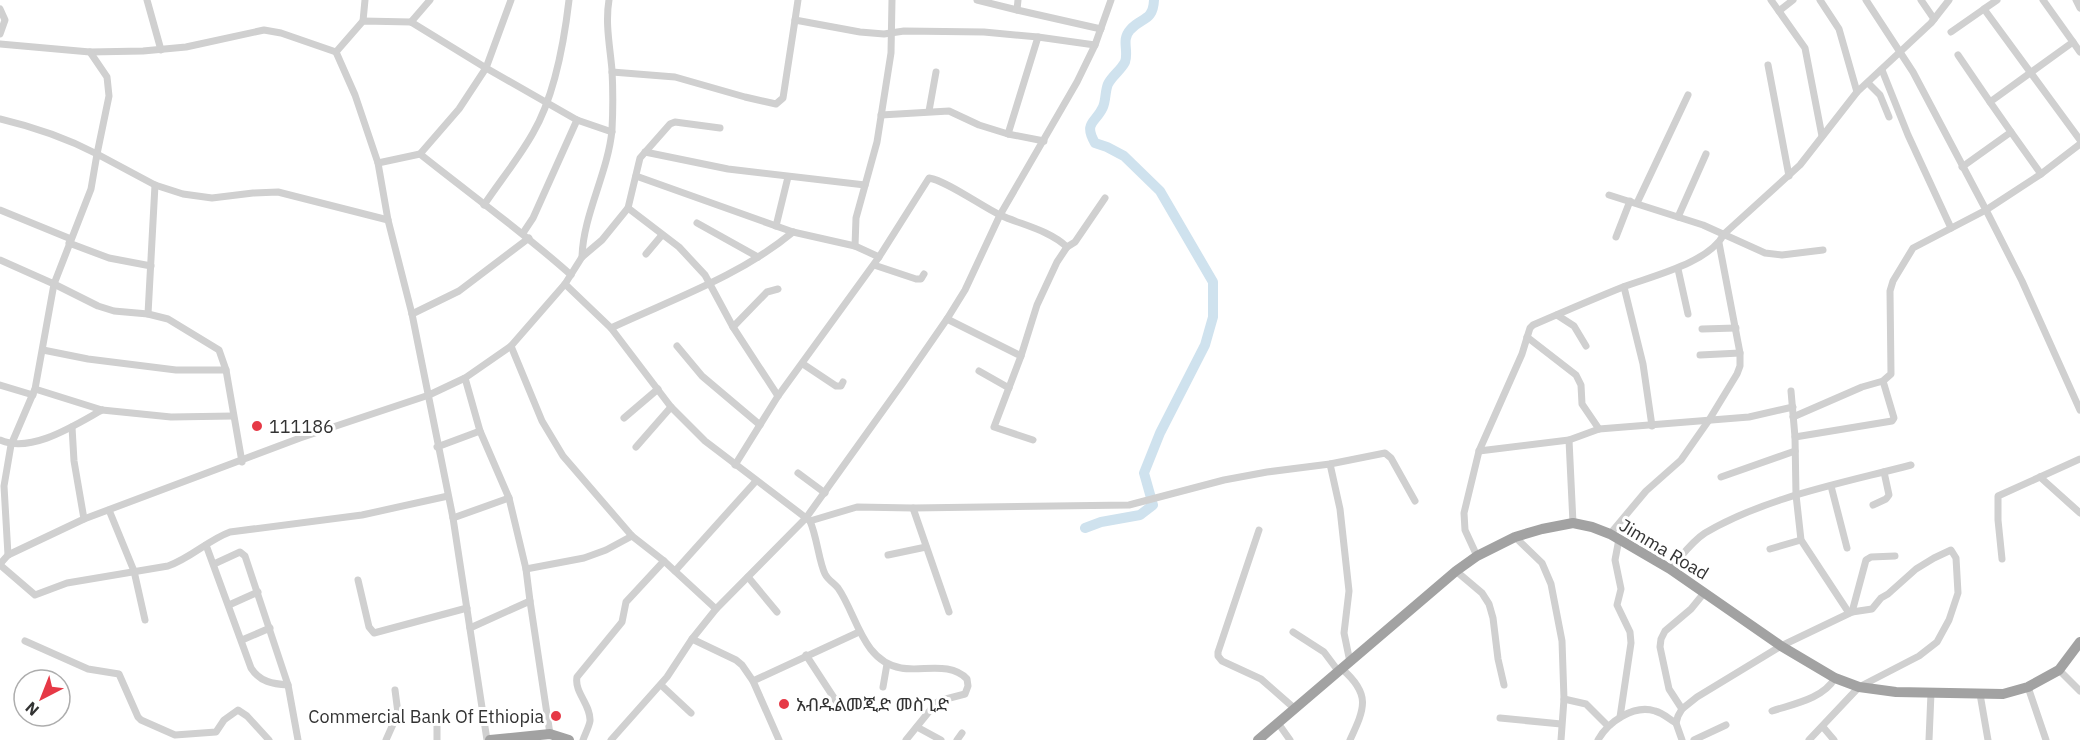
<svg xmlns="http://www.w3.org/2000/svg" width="2080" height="740" font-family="'IBM Plex Sans','Noto Sans Ethiopic',sans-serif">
  <rect width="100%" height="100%" fill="#fff"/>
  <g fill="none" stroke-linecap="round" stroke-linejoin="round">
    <!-- river -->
    <path stroke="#cfe2ee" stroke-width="10" d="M1085,528L1101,522L1140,515L1153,505L1144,473L1160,433L1205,345L1213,317V282L1160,191L1124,156L1107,147L1095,143C1083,122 1096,123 1103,107C1106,100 1105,91 1108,84C1112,76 1121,70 1125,62C1129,51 1121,40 1130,30C1141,17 1153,22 1154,0"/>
    <!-- minor -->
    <g stroke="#d0d0d0" stroke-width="7">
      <polyline points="147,0 161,50"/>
      <polyline points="977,0 1017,10"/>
      <polyline points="1018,0 1017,10 1101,29"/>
      <polyline points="1771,0 1805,48 1822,136"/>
      <polyline points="1866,0 1913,72 1986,210 2022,281 2080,410"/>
      <polyline points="1921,0 1934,19"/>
      <polyline points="2043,0 2073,42"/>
      <polyline points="2076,0 2080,8"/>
      <polyline points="0,9 5,20 0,34"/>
      <polyline points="1984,9 1997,0"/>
      <polyline points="1779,11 1793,0"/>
      <polyline points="795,20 798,0"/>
      <polyline points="363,21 365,0"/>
      <polyline points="411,22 430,0"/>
      <polyline points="1951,32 1984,9 2080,140"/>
      <polyline points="0,44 90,52 143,51 186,47 264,30 281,33 336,52 355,95 378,163 388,220 412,314 453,518 487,740"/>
      <polyline points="336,52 363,21 411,22 486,68 577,120 612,132"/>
      <polyline points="1958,55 1990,102"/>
      <polyline points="1768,65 1789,176"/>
      <polyline points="1882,70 1908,135 1951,228"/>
      <polyline points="612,72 675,77 745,97 776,104 783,98 795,20 860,32 884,34 904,31 984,32 1038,37"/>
      <polyline points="1868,83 1880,95 1889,117"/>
      <polyline points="1857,92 1931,23 1949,0"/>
      <polyline points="929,111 936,72"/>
      <polyline points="881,115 949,111 979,125 1008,134 1044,141"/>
      <path d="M0,119C34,127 66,138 97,154L109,96L107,77L90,52"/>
      <polyline points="2011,132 1990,102 2073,42 2080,52"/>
      <polyline points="1008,134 1038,37 1095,45"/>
      <polyline points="645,152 728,169 865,185"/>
      <path d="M420,154C470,194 523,232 571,275"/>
      <polyline points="378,163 420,154 459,109 486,68 511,0"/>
      <polyline points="1962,167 2011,132 2041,174"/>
      <polyline points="636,176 793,232 855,246 879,257"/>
      <polyline points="1609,195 1703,225 1765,253 1782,255 1823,250"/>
      <polyline points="1637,203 1688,95"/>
      <path d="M484,205C500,181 519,158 533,133C555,95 564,43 569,0"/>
      <polyline points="628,208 679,247 705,275 733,327 778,396"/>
      <polyline points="0,210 71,239"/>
      <polyline points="1678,217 1706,154"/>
      <polyline points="697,223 758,257"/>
      <polyline points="776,226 788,177"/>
      <polyline points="523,233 533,218 577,120"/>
      <polyline points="1616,237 1630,201"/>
      <polyline points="69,243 109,258 151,266"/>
      <polyline points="855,246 856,218 877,142 891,53 892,0"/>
      <polyline points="646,254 662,235"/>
      <path d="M582,257C583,215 608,173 612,130C613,111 613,89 612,70C610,47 605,23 609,0"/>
      <polyline points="0,260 54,284 98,306 114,311 148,314 168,319 219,350 226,370 242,462"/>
      <polyline points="874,265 916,279 921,279 924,274"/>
      <polyline points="1678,269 1688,314"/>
      <path d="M565,284L611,328L671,407L705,441L810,521C817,537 819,562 825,574C828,580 834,583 838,588C857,615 862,661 901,668C922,672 950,661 967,679L968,686L965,694L942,700L936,703L906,740"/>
      <polyline points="1624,287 1643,364 1652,426"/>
      <polyline points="148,314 155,185"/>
      <polyline points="412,314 459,291 529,238"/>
      <polyline points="1557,315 1574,326 1586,346"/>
      <polyline points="947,319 1021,356 994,427 1033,440"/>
      <polyline points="733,327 767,292 778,289"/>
      <path d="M611,328C673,299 740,276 793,232"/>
      <polyline points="1702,329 1736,328"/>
      <polyline points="1527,337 1576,375 1581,385 1582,404 1599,429"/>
      <polyline points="511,346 542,421 563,456 632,536 664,561 716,609"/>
      <polyline points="677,346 702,376 760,425"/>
      <polyline points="43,350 88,359 176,370 226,370"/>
      <polyline points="1700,355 1740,353"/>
      <polyline points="1021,356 1037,305 1057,262 1067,247 1075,242 1105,198"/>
      <polyline points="803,364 836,386 841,386 843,382"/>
      <polyline points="979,371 1009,388"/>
      <polyline points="465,378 480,431 509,498 526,569 530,601"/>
      <polyline points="0,385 33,395"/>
      <polyline points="35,389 102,410 171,417 233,416"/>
      <polyline points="1791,391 1795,437 1796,495 1801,540 1849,613"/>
      <polyline points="1793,417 1862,387 1883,381 1891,374 1890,291 1893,281 1913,248 1986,210 2041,174 2080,144"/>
      <polyline points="624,418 658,389"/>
      <polyline points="72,427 74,461 84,519"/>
      <polyline points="1795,437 1892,421 1894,418 1883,381"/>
      <path d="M0,440C31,454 75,425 102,410"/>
      <polyline points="1569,440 1573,523"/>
      <polyline points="437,447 480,431"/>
      <polyline points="636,447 671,407"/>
      <polyline points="1479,451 1569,440 1599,429 1749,417 1793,407"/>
      <polyline points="1330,464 1340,509 1349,591 1344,633 1350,662"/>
      <path d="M735,465L778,396L879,257L929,178C947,181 981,206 1000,215C1022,225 1049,230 1067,247"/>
      <polyline points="798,473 825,493"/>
      <polyline points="1721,477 1795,451"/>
      <polyline points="2040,477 2080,513"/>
      <polyline points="1831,486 1847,548"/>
      <polyline points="1873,505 1886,499 1889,495 1884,472"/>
      <polyline points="913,508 949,612"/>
      <polyline points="109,510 134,571 145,620"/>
      <polyline points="453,518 509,498"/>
      <polyline points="810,521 857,507 913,508 1129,505 1224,480 1267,472 1330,464 1385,453 1391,458 1415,501"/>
      <polyline points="1259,530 1218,652 1218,656 1222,661 1261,679 1294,708"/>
      <polyline points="1610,534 1646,491 1681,460 1709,420 1737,374 1740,366 1740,353 1719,243"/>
      <polyline points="1515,537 1542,563 1551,584 1562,641 1564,699 1561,740"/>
      <polyline points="1619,539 1615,560 1621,589 1617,605 1630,632 1631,643 1620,717"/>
      <path d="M206,545L251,668C260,682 273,684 288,685"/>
      <polyline points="1770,549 1801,540"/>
      <polyline points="8,555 4,486 11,445 35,389 54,284 91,189 97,154 155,185 183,194 212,198 253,193 278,192 388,220"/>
      <polyline points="888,555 926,547"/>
      <path d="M1477,556L1465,530L1464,513L1479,451L1522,354L1530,328L1533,325C1563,312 1593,299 1623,287C1652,276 1709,263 1724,234L1800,165L1857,92L1839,29L1820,0"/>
      <polyline points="2002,559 1998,520 1998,496 2080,459"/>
      <polyline points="0,564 8,555 84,519 300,438 429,395 465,378 511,346 565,284 582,257 602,240 628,208 640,158 670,124 675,122 720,128"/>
      <polyline points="214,564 240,552 245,556 288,685 298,740"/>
      <path d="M0,565L35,595L67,583L168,566C191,558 208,540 230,532L362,515L448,496"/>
      <polyline points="526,569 584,558 606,550 632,536"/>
      <path d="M1670,569C1681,557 1691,542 1705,533C1766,497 1843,483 1911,465"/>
      <polyline points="675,571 756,481"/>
      <polyline points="1456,571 1482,593 1489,604 1493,618 1498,659 1504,685"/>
      <polyline points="748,577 777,612"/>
      <polyline points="358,580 369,627 374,633 467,608"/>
      <polyline points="229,605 258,592"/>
      <polyline points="1852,612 1866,560 1871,557 1895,556"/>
      <polyline points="470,628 530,601 550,734"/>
      <polyline points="1293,632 1324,652 1339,672"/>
      <polyline points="692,639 736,660 742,665 753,681"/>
      <polyline points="242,640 270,628"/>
      <polyline points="25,641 88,669 119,674 138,717 141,720 175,735 216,732 224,720 238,710 247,716 269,740"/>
      <polyline points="806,655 836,701"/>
      <path d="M1342,669C1371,694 1365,708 1350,740"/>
      <polyline points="2059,670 2080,691"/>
      <polyline points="661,685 691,713"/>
      <polyline points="883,687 887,664"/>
      <polyline points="2028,687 2046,740"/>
      <polyline points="1980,694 1988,740"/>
      <polyline points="1564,699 1586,704 1608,726"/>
      <polyline points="1682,709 1669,689 1660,647 1661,639 1665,631 1691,609 1704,593"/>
      <path d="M1772,711C1793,704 1823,699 1835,678"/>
      <polyline points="1500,718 1561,724"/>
      <polyline points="426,720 437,721 437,740"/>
      <polyline points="1278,723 1290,740"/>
      <polyline points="917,727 941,740"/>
      <polyline points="1823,727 1834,740"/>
      <polyline points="386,740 398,713 395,690"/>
      <path d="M583,740C585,734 589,727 590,721C591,705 574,692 577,677L622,622L626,602L664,561"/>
      <polyline points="611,740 667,677 692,639 716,609 806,518 902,384 947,319 965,290 1000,215 1077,82 1095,45 1111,0"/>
      <polyline points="779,740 753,681 859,632"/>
      <polyline points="957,740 962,733"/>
      <path d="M1598,740C1608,722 1634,704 1655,711C1663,713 1669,719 1676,723"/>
      <polyline points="1682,740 1676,723 1678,716 1682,709 1697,697 1781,646 1852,612 1872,609 1881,598 1888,594 1916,569 1934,558 1951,550 1956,558 1958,593 1949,620 1937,642 1919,656 1859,687 1809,740"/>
      <polyline points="1694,740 1726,725"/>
      <polyline points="1929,740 1931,693"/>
    </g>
    <!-- trunk -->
    <g stroke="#a2a2a2" stroke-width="10">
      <polyline points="490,740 550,734 569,740"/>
      <polyline points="1258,740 1456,571 1477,556 1515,537 1542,529 1573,523 1592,527 1610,534 1670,569 1781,646 1835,678 1859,687 1896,692 2003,694 2028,687 2059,670 2080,642"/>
    </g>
  </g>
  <!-- markers -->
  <g fill="#e63946" stroke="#fff" stroke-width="2">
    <circle cx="257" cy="426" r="6"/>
    <circle cx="784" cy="704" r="6"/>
    <circle cx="556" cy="716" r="6"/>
  </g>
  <g text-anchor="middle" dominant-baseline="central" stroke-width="6" stroke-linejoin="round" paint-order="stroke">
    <!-- poi labels -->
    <g font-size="18" fill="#333" stroke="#fff" text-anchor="start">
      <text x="269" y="426">111186</text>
      <text x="796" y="704">አብዱልመጂድ መስጊድ</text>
      <text x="544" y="716" text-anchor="end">Commercial Bank Of Ethiopia</text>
    </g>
    <!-- street labels -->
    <g font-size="18" fill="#333" stroke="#fff">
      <text transform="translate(1664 549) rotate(31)">Jimma Road</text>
    </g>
  </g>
  <!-- north arrow -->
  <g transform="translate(42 698) rotate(222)"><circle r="28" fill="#ffffff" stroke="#adadad" stroke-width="1.5"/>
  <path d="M0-4.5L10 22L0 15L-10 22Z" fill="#e63946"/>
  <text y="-9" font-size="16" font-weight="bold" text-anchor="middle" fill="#333333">N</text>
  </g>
</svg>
